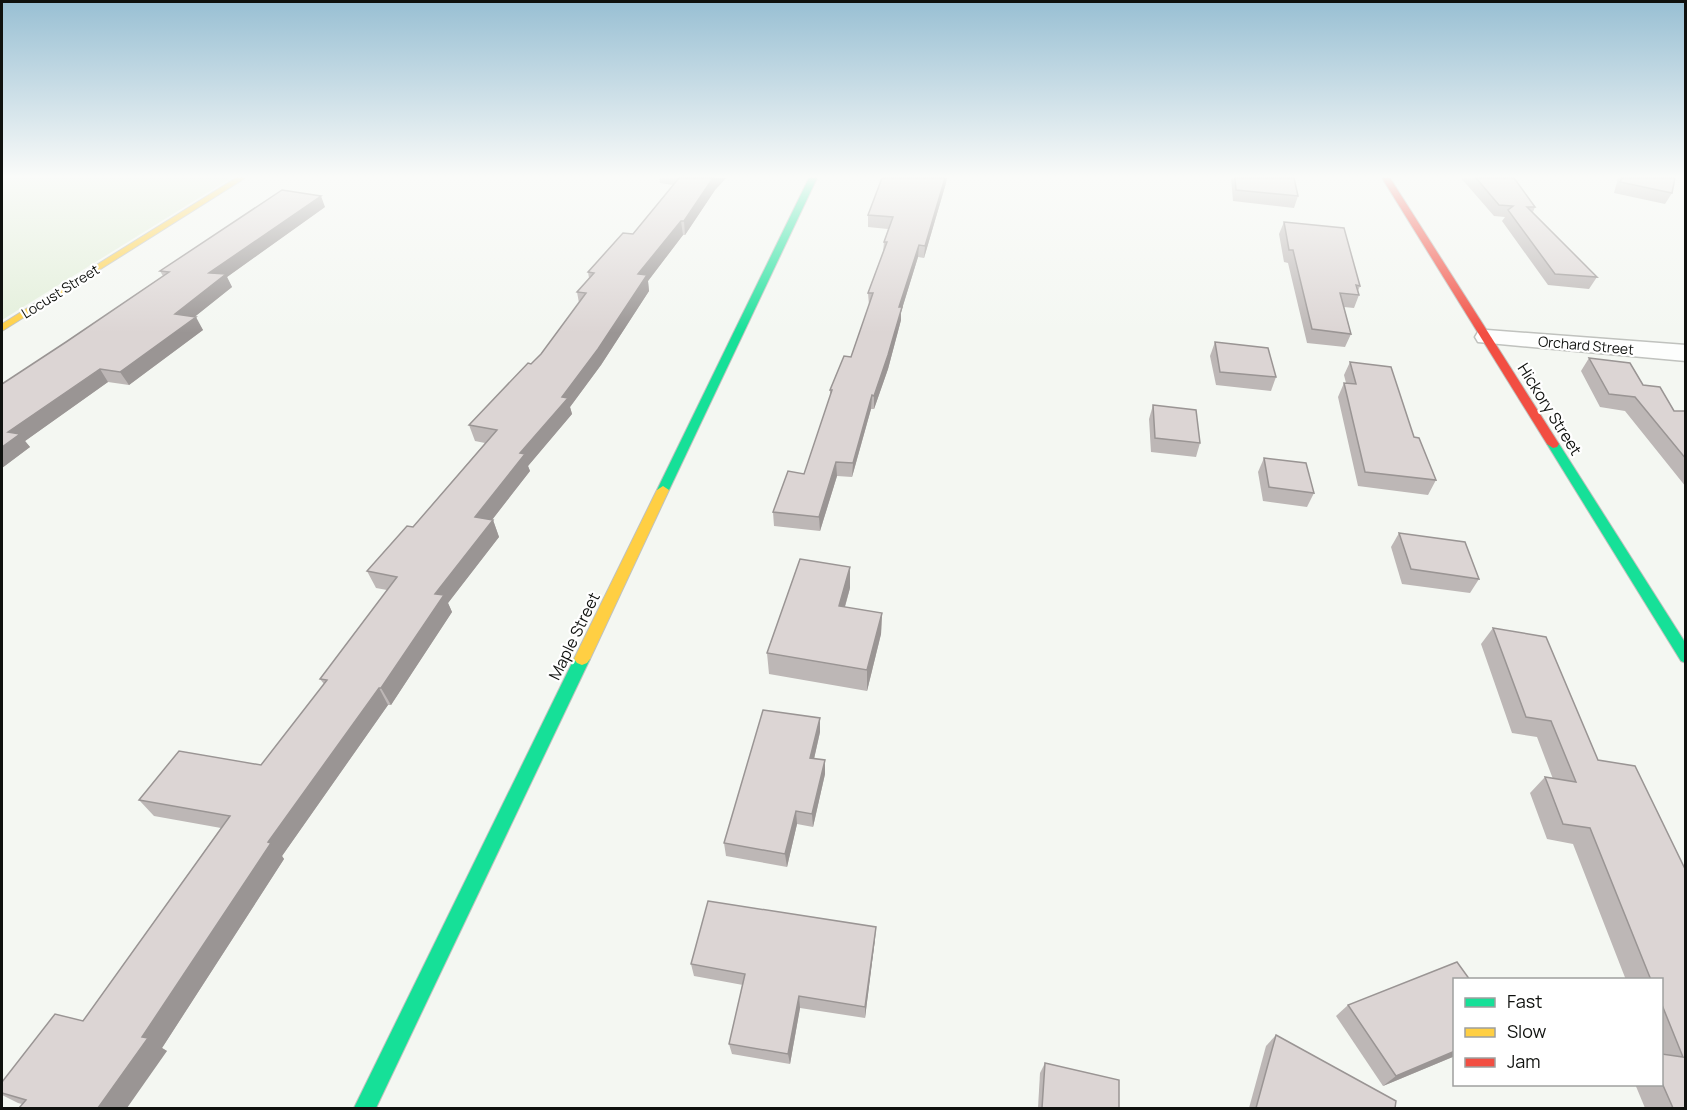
<svg xmlns="http://www.w3.org/2000/svg" width="1687" height="1110" font-family="Manrope,sans-serif">
  <rect width="100%" height="100%" fill="#f4f7f2"/>
  <!-- green -->
  <polygon fill="#e3efda" points="2,178 231,178 2,320"/>
  <g fill="none" stroke-linecap="round" stroke-linejoin="round">
    <!-- street casing -->
    <g stroke="#c0c2be" stroke-width="3">
      <polygon id="street" points="1487,330 1686,345 1686,361 1478,342 1475,337 1478,332"/>
    </g>
    <!-- fast casing -->
    <g stroke="#c0c2be" stroke-width="2">
      <g id="fast">
        <polygon points="809,178 817,178 669,490 663,494 659,493 657,490"/>
        <polygon points="1553,440 1559,444 1686,644 1686,663 1681,661 1547,444"/>
        <polygon points="582,653 587,655 590,659 376,1108 354,1108 574,659 577,655"/>
      </g>
    </g>
    <!-- slow casing -->
    <g stroke="#c0c2be" stroke-width="2">
      <g id="slow">
        <polygon points="236,178 245,178 2,331 2,324"/>
        <polygon points="663,486 669,490 590,659 587,663 582,665 577,663 574,659 657,490"/>
      </g>
    </g>
    <!-- jam casing -->
    <g stroke="#c0c2be" stroke-width="2">
      <polygon id="jam" points="1382,178 1390,178 1559,444 1557,447 1553,448 1547,444"/>
    </g>
    <!-- street -->
    <use href="#street" fill="#fdfefd" fill-rule="evenodd"/>
    <!-- fast -->
    <use href="#fast" fill="#16e098" fill-rule="evenodd"/>
    <!-- slow -->
    <use href="#slow" fill="#ffcf43" fill-rule="evenodd"/>
    <!-- jam -->
    <use href="#jam" fill="#f24e42" fill-rule="evenodd"/>
  </g>
  <!-- wall -->
  <g fill="#bdb7b6">
    <polygon points="659,178 726,178 715,190 685,235 683,235 648,281 649,291 601,365 570,407 572,414 528,466 530,471 492,520 493,520 499,537 448,603 452,612 391,705 388,705 282,856 284,859 162,1048 167,1051 22,1104 18,1103 2,1095 2,1082 83,1021 221,828 154,816 139,800 261,765 324,684 320,679 387,590 376,588 367,571 413,527 485,443 475,441 469,425 541,354 579,303 577,292 589,278 588,272 633,234 673,185 660,183"/>
    <polygon points="1231,178 1294,178 1298,196 1294,208 1233,201"/>
    <polygon points="1461,178 1514,178 1535,207 1533,212 1597,277 1589,289 1548,285 1502,221 1505,217 1494,216"/>
    <polygon points="1618,178 1675,178 1672,193 1665,204 1614,193"/>
    <polygon points="946,183 924,258 918,257 901,312 901,320 888,369 874,409 871,409 852,477 837,476 820,531 774,526 773,512 804,474 830,397 830,390 851,357 869,305 868,293 883,252 884,242 888,229 868,227 868,215"/>
    <polygon points="325,207 227,277 232,287 194,317 203,330 129,385 108,382 25,441 30,447 2,468 2,384 66,342 163,276 160,271"/>
    <polygon points="1284,222 1360,286 1358,291 1359,295 1354,308 1344,307 1351,334 1345,347 1307,343 1288,263 1284,262 1279,234"/>
    <polygon points="1215,342 1276,377 1271,391 1216,385 1210,356"/>
    <polygon points="1589,358 1643,385 1674,411 1686,411 1686,487 1625,411 1600,407 1581,371"/>
    <polygon points="1350,362 1414,437 1436,480 1428,495 1358,486 1338,397 1344,383 1346,383 1344,375"/>
    <polygon points="1153,405 1200,443 1196,457 1151,452 1149,419"/>
    <polygon points="1264,458 1314,493 1307,507 1263,501 1258,472"/>
    <polygon points="1399,533 1479,579 1470,593 1402,584 1391,547"/>
    <polygon points="850,588 845,607 882,613 881,634 867,691 769,674 767,653"/>
    <polygon points="1493,628 1686,871 1686,1108 1645,1108 1635,1084 1662,1084 1662,980 1626,980 1573,844 1547,839 1530,793 1545,777 1553,779 1537,737 1512,733 1481,644"/>
    <polygon points="820,718 820,732 814,759 825,760 825,774 813,827 797,824 787,867 726,856 724,843"/>
    <polygon points="875,939 865,1018 800,1008 790,1064 732,1054 729,1044 743,985 694,976 691,964"/>
    <polygon points="1455,980 1455,1056 1383,1086 1336,1016 1348,1005"/>
    <polygon points="1276,1035 1395,1108 1249,1108 1266,1046"/>
    <polygon points="1045,1063 1119,1108 1038,1108 1040,1073"/>
  </g>
  <!-- shaded-wall -->
  <g fill="#9a9594">
    <polygon points="713,178 726,178 715,190 685,235 684,221"/>
    <polygon points="945,178 947,178 946,183 924,258 925,246"/>
    <polygon points="321,196 325,207 227,277 232,287 182,327 175,314 209,273"/>
    <polygon points="681,221 683,235 648,281 649,291 601,365 570,407 572,414 528,466 530,471 481,534 475,517 520,453 562,397 638,274"/>
    <polygon points="919,245 918,257 901,312 901,320 888,369 874,409 874,396 899,307"/>
    <polygon points="196,317 203,330 129,385 120,372"/>
    <polygon points="100,369 108,382 25,441 30,447 2,468 2,447 8,432"/>
    <polygon points="872,395 871,409 852,477 853,463"/>
    <polygon points="836,462 837,476 820,531 819,517"/>
    <polygon points="493,520 499,537 448,603 452,612 391,705 381,688 435,594"/>
    <polygon points="850,567 850,588 839,627 839,606"/>
    <polygon points="882,613 881,634 867,691 867,670"/>
    <polygon points="379,688 388,705 282,856 284,859 162,1048 167,1051 127,1108 98,1108 142,1037 268,842"/>
    <polygon points="820,718 820,732 811,772 810,758"/>
    <polygon points="825,760 825,774 813,827 812,814"/>
    <polygon points="796,811 797,824 787,867 785,854"/>
    <polygon points="876,927 875,939 865,1018 865,1007"/>
    <polygon points="799,996 800,1008 790,1064 788,1054"/>
    <polygon points="1455,1051 1455,1056 1383,1086 1396,1076"/>
  </g>
  <!-- building -->
  <g fill="#dcd5d4" stroke="#9a9594" stroke-width="1.5">
    <polygon points="679,178 713,178 684,221 681,221 638,274 647,275 598,349 562,397 568,398 520,453 525,454 475,517 493,520 435,594 444,595 381,688 379,688 268,842 271,843 142,1037 148,1038 98,1108 19,1108 26,1100 2,1093 2,1082 55,1014 83,1021 230,816 139,800 179,751 261,765 327,680 320,679 397,577 367,571 407,526 413,527 497,430 469,425 528,363 531,364 541,354 586,293 577,292 594,273 588,272 623,233 633,234"/>
    <polygon points="882,178 945,178 925,246 919,245 899,307 902,307 888,355 874,396 872,395 853,463 836,462 819,517 773,512 788,471 804,474 832,390 830,390 844,356 851,357 873,293 868,293 887,242 884,242 893,217 868,215"/>
    <polygon points="1235,178 1294,178 1298,196 1236,190"/>
    <polygon points="1476,178 1514,178 1535,207 1527,207 1597,277 1555,274 1508,210 1513,206 1499,205"/>
    <polygon points="1622,178 1675,178 1672,193 1620,182"/>
    <polygon points="282,190 321,196 209,273 226,274 175,314 196,317 120,372 100,369 8,432 20,434 2,447 2,384 66,342 169,272 160,271"/>
    <polygon points="1284,222 1344,228 1360,286 1356,285 1359,295 1340,293 1351,334 1312,329 1293,250 1289,250"/>
    <polygon points="1215,342 1268,348 1276,377 1220,372"/>
    <polygon points="1589,358 1630,363 1643,385 1660,387 1674,411 1686,411 1686,459 1635,397 1609,394"/>
    <polygon points="1350,362 1391,367 1414,437 1419,438 1436,480 1365,472 1344,383 1356,384"/>
    <polygon points="1153,405 1196,410 1200,443 1155,438"/>
    <polygon points="1264,458 1306,463 1314,493 1269,487"/>
    <polygon points="1399,533 1465,542 1479,579 1411,569"/>
    <polygon points="800,559 850,567 839,606 882,613 867,670 767,653"/>
    <polygon points="1493,628 1546,637 1598,760 1635,766 1686,871 1686,1108 1673,1108 1662,1083 1662,1054 1683,1057 1662,1005 1662,980 1651,980 1590,828 1563,824 1545,777 1576,782 1551,721 1526,717"/>
    <polygon points="763,710 820,718 810,758 825,760 812,814 796,811 785,854 724,843"/>
    <polygon points="708,901 876,927 865,1007 799,996 788,1054 729,1044 745,974 691,964"/>
    <polygon points="1457,962 1470,980 1455,980 1455,1051 1396,1076 1348,1005"/>
    <polygon points="1276,1035 1396,1101 1395,1108 1256,1108"/>
    <polygon points="1045,1063 1119,1080 1119,1108 1042,1108"/>
  </g>
  <!-- sky -->
  <linearGradient id="sky" x2="0" y2="1"><stop stop-color="#98bfd3"/><stop offset="0.53" stop-color="#fafbf9"/><stop offset="1" stop-color="#fafbf9" stop-opacity="0"/></linearGradient>
  <rect width="1687" height="333" fill="url(#sky)"/>
  <g text-anchor="middle" dominant-baseline="central" stroke-width="4.5" stroke-linejoin="round" paint-order="stroke">
    <!-- far-street labels -->
    <g font-size="14" fill="#0f110e" stroke="#fff">
      <text transform="translate(60 291) rotate(-32)">Locust Street</text>
      <text transform="translate(1586 345) rotate(5)">Orchard Street</text>
    </g>
    <!-- street labels -->
    <g font-size="16" fill="#0f110e" stroke="#fff">
      <text transform="translate(1550 409) rotate(58)">Hickory Street</text>
      <text transform="translate(574 636) rotate(-64)">Maple Street</text>
    </g>
  </g>
  <!-- border -->
  <rect width="1687" height="1110" fill="none" stroke="#0f110e" stroke-width="6"/>
  <!-- legend -->
  <rect x="1453" y="978" width="210" height="108" fill="#ffffff" stroke="#9fa09f" stroke-width="1.5"/>
  <rect x="1465" y="998" width="30" height="9" fill="#16e098" stroke="#9fa09f" stroke-width="1.5"/>
  <text x="1507" y="1008" font-size="18" fill="#0f110e">Fast</text>
  <rect x="1465" y="1028" width="30" height="9" fill="#ffcf43" stroke="#9fa09f" stroke-width="1.5"/>
  <text x="1507" y="1038" font-size="18" fill="#0f110e">Slow</text>
  <rect x="1465" y="1058" width="30" height="9" fill="#f24e42" stroke="#9fa09f" stroke-width="1.5"/>
  <text x="1507" y="1068" font-size="18" fill="#0f110e">Jam</text>
</svg>
